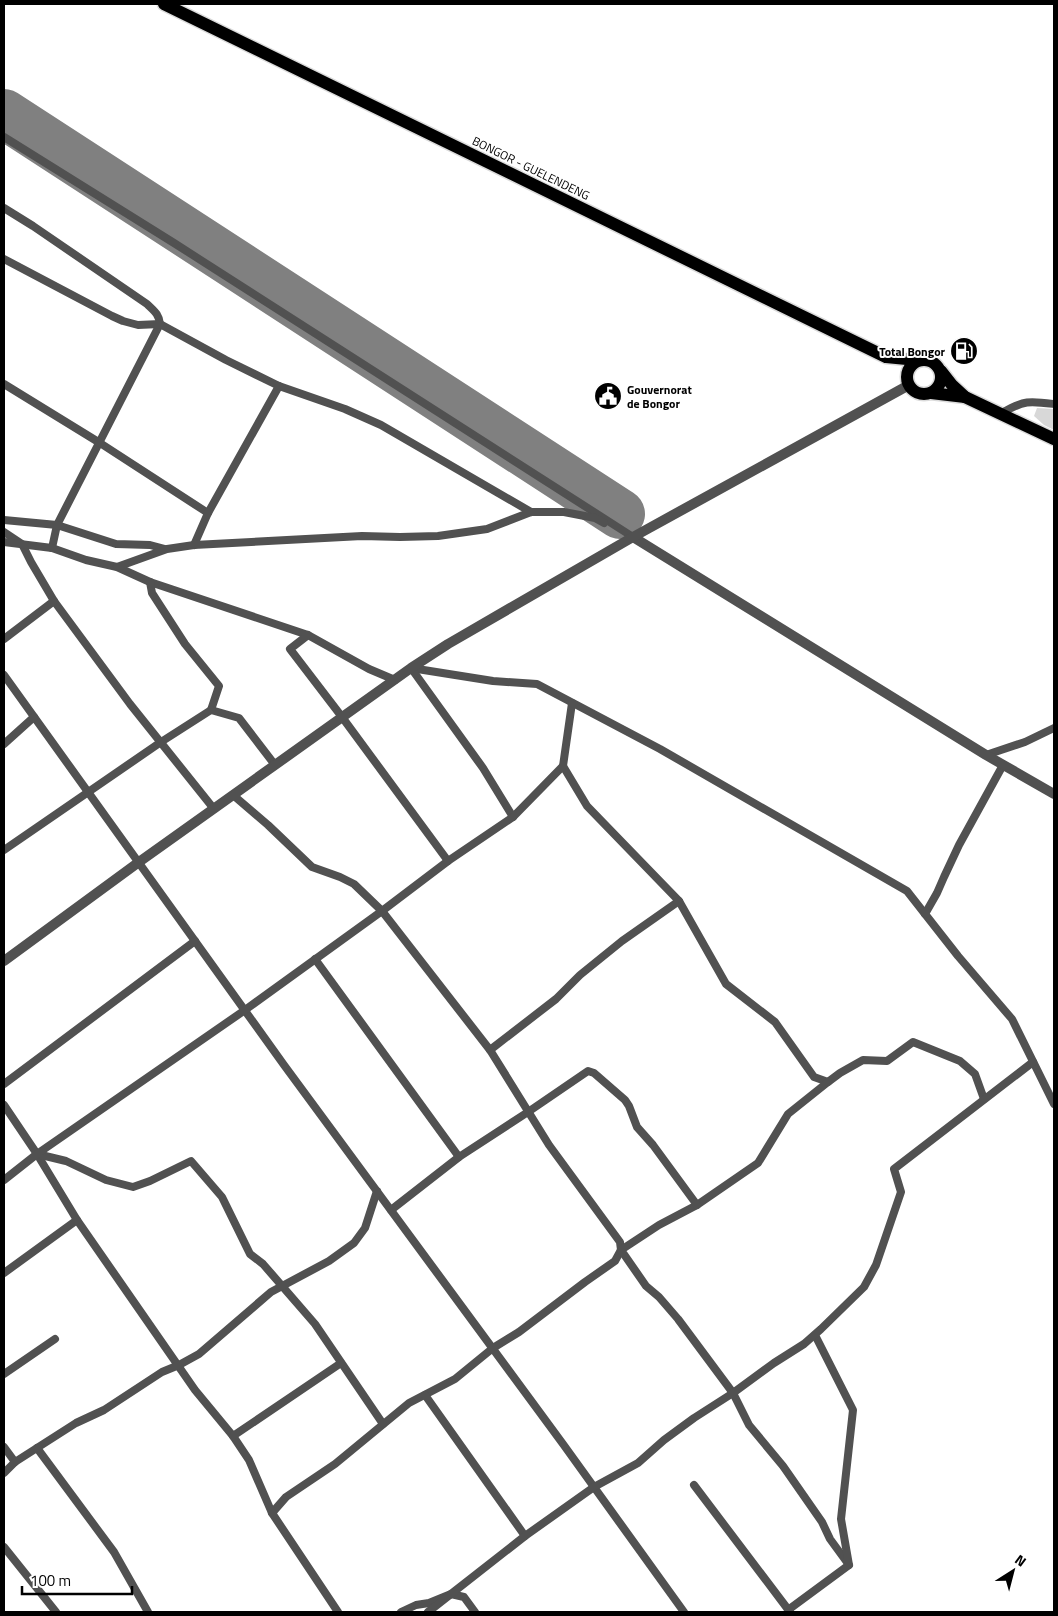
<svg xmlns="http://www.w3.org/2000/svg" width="1058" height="1616" font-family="'Titillium Web',sans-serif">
  <rect width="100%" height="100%" fill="#fff"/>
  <!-- green -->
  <polygon fill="#d8d8d8" points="1037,408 1054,409 1054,430 1044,425 1034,416"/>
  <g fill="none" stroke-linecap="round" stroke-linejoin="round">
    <!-- runway -->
    <polyline stroke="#808080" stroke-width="50" points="4,114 620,514"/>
    <!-- trunk casing -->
    <g stroke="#dbdbdb" stroke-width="15">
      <g id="trunk">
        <polyline points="164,4 886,357 917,360"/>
        <circle cx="924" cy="377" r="17"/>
        <polyline points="941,371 952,385 965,397 1054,439"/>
        <polyline points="931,393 965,397"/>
      </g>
    </g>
    <!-- minor -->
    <g stroke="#515151" stroke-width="8">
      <polyline points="4,137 174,243 633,537"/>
      <path d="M4,208L33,226L147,304C154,311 159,314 160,324L57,525L52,548"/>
      <polyline points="4,259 112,316 123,321 138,325 160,324 226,360 279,386 345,409 381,425 531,512"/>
      <polyline points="4,384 100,443 208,513"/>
      <path d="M1002,413C1024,400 1030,401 1054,404"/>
      <polyline points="4,520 57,525 116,544 150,545 165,549"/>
      <polyline points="4,532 22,544 31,562 54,601 130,704 214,809"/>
      <polyline points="4,542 52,548 86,560 117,567 150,582 308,635 369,669 395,680"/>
      <polyline points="194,545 208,513 279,386"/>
      <polyline points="117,567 167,549 194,545 362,536 400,537 438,536 487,529 531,512 564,512 595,518 604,523"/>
      <polyline points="150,582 152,593 185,644 219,686 211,710 239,718 275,765"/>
      <polyline points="308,635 290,649 342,717 448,861"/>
      <polyline points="4,639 54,601"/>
      <polyline points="411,668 493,681 537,684 660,749 907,891 958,956 1012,1019 1054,1104"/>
      <polyline points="411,668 483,768 513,817"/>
      <polyline points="4,675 284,1065 563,1444 684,1612"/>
      <polyline points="4,744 34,717"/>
      <polyline points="986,755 1025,742 1054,728"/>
      <polyline points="563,766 587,806 679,901 726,984 775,1022 814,1077 828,1082 840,1073 863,1060 887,1061 913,1042 960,1061 975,1074 984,1099"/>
      <polyline points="233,795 268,825 312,867 340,877 354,884 382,911 490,1050 549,1145 620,1242 621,1250 615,1261 585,1282 519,1332 493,1348 455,1379 409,1403 335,1464 286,1497 272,1513"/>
      <polyline points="4,850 161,742 211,710"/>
      <polyline points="925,914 937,893 944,877 959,845 1003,765"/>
      <polyline points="315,959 459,1157"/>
      <polyline points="490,1050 556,999 580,975 622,941 679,901"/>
      <polyline points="828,1082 788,1114 758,1163 697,1205 659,1225 621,1250 646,1286 659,1297 678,1319 733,1393 749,1425 783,1466 822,1522 830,1539 849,1565"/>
      <polyline points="4,1084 195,941"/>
      <polyline points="4,1105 37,1154 77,1220 195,1390 233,1436 249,1460 272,1513 338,1612"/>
      <polyline points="37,1154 66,1161 106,1180 133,1187 150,1181 191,1161 222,1197 250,1254 263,1264 315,1324 383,1424"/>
      <polyline points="4,1180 37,1154 245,1010 382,911 448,861 513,817 563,766 572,703"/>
      <polyline points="391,1210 459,1157 528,1112 588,1071 594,1073 625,1100 629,1106 637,1127 653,1145 697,1205"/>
      <polyline points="4,1273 77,1220"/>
      <polyline points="4,1374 55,1339"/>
      <polyline points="425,1395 525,1536"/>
      <polyline points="233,1436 341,1363"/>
      <polyline points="4,1447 15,1462"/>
      <polyline points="37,1448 114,1552 148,1612"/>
      <polyline points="4,1473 15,1462 76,1423 104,1410 162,1372 179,1365 199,1354 271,1292 329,1261 354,1243 365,1228 377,1191"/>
      <polyline points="694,1485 790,1612"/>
      <polyline points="4,1547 56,1612"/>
      <polyline points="788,1610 849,1565 841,1519 853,1410 815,1335"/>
      <polyline points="401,1612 416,1605 429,1603 451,1594 464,1597 475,1612"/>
      <polyline points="428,1612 525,1536 594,1487 638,1463 664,1440 694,1418 733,1393 774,1363 804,1344 821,1329 864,1287 876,1265 901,1192 894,1169 1033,1062"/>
    </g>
    <!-- tertiary -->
    <g stroke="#515151" stroke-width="10">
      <polyline points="633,537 986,755 1054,794"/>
      <polyline points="4,961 139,862 411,668 448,644 633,537 909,385"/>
    </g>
    <!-- trunk -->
    <use href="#trunk" stroke="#000" stroke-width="12"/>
  </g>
  <!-- icons -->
  <defs>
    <g id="fuel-disc" transform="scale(1.4375)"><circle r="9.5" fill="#000" stroke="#fff"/><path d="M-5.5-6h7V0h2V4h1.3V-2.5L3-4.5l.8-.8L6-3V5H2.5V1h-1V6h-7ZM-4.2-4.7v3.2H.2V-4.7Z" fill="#fff"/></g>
    <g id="civic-disc" transform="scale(1.4375)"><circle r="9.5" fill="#000" stroke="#fff"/><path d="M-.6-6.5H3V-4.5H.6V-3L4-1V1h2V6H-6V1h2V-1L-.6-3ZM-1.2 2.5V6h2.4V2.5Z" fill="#fff"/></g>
  </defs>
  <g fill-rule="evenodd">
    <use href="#fuel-disc" x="964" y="351"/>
    <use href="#civic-disc" x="608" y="396"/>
  </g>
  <g text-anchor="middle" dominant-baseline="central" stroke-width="4" stroke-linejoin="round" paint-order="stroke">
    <!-- street labels -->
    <g font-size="12" fill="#000" stroke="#fff">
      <text transform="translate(531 168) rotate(26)">BONGOR - GUELENDENG</text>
    </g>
    <!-- poi labels -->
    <g font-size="12" font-weight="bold" fill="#000" stroke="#fff" text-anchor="end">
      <text x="945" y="351">Total Bongor</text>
      <text x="627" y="389" text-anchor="start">Gouvernorat<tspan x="627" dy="14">de Bongor</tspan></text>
    </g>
  </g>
  <!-- border -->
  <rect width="1058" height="1616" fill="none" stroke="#000000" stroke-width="10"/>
  <!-- north arrow -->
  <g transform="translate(1013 1571) rotate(36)" stroke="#ffffff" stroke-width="4" paint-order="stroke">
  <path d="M0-4L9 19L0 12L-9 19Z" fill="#000000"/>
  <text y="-8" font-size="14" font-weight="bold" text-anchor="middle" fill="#000000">N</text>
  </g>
  <!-- scale -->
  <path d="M22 1586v8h110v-8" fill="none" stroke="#000000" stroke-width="2.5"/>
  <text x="30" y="1586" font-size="15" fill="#000000" stroke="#ffffff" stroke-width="4" paint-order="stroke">100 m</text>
</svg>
